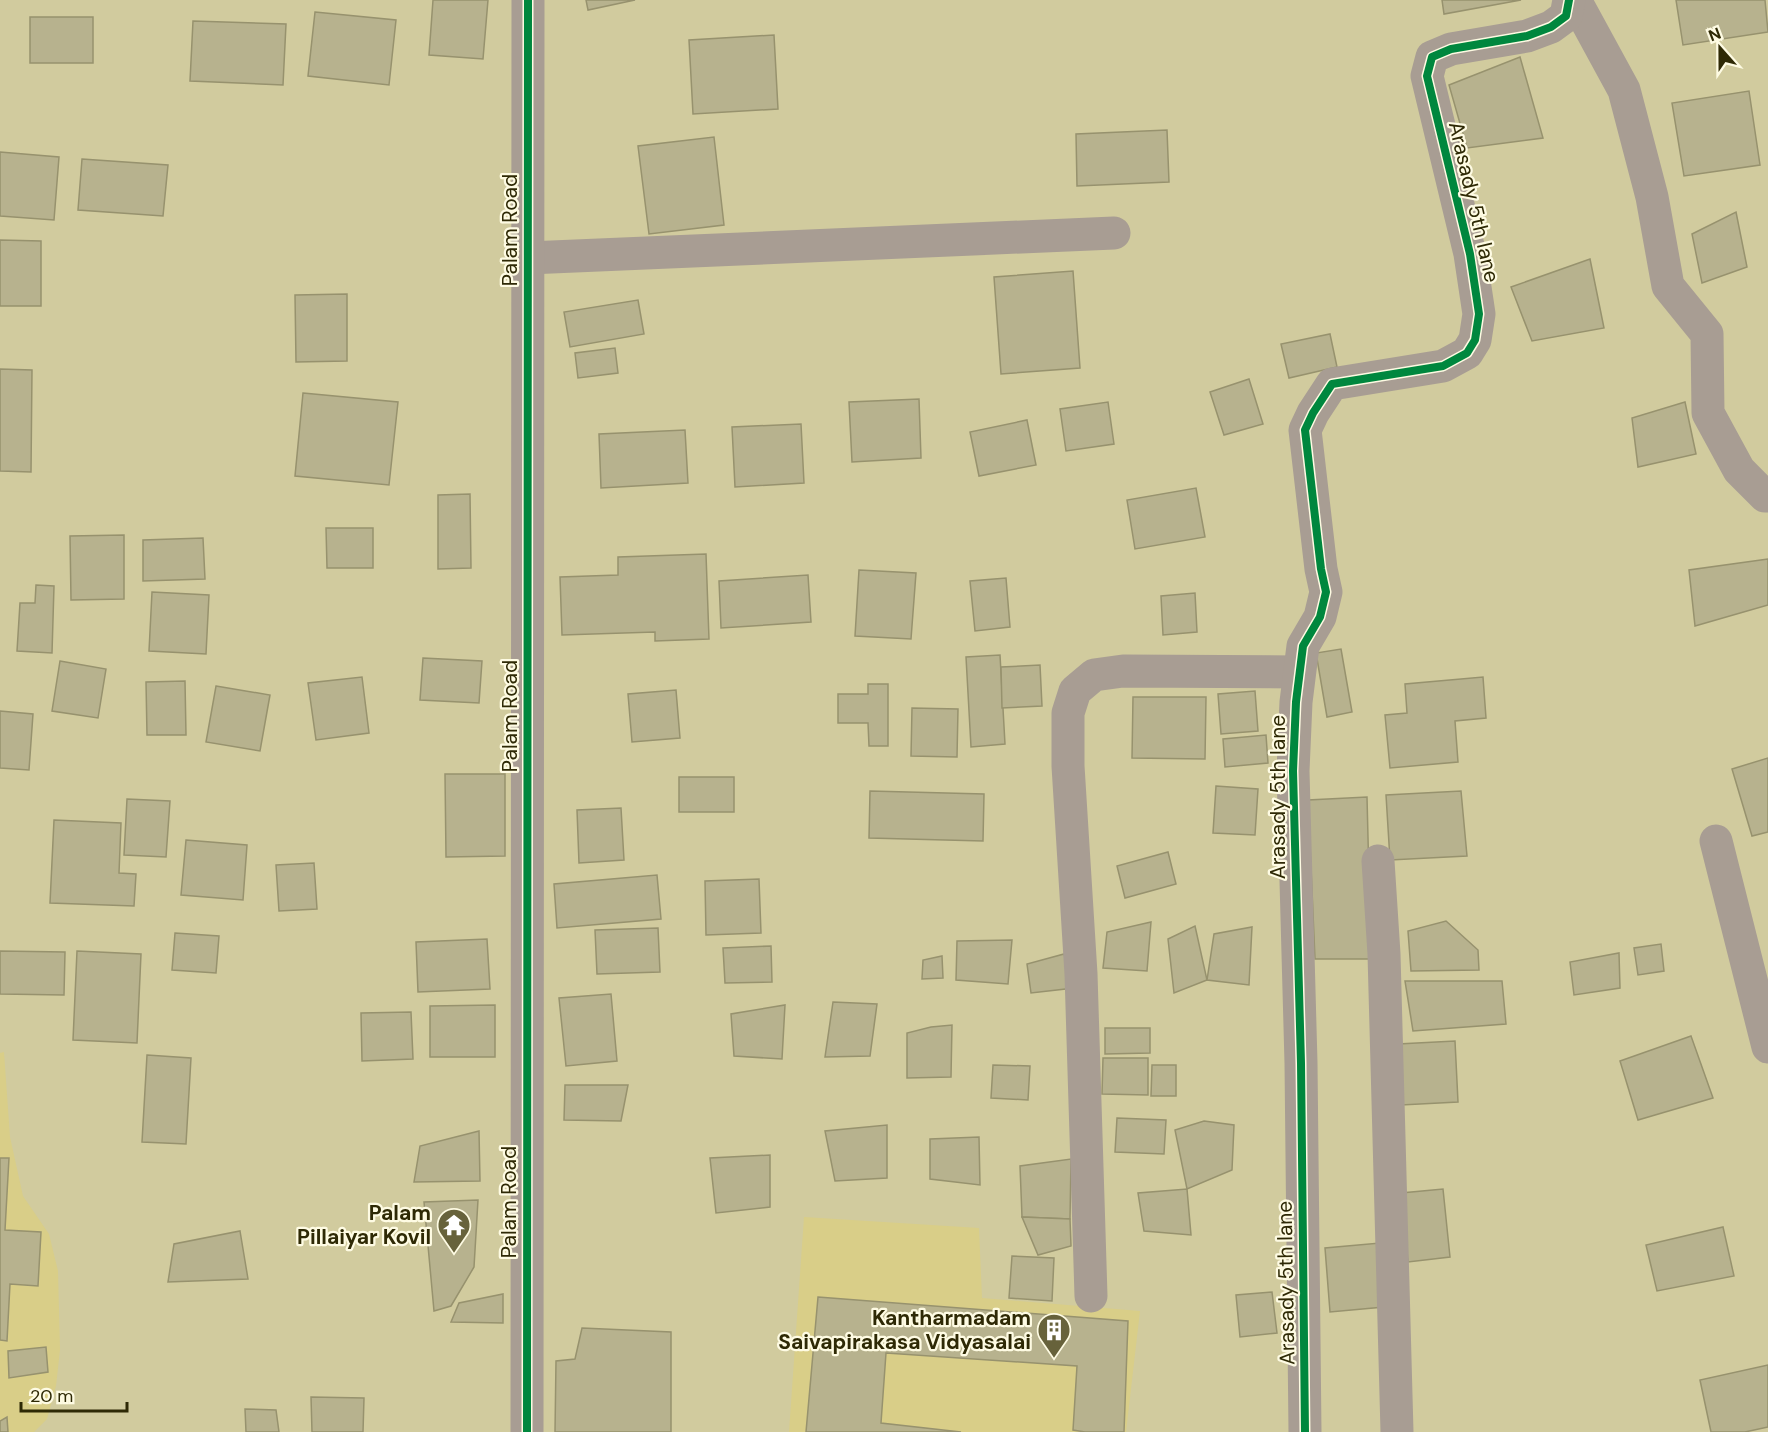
<svg xmlns="http://www.w3.org/2000/svg" width="1768" height="1432" font-family="'DM Sans',sans-serif">
  <rect width="100%" height="100%" fill="#d1cb9e"/>
  <!-- built -->
  <g fill="#d9ce88">
    <polygon points="4,1052 10,1137 23,1196 49,1234 58,1271 60,1350 56,1386 47,1419 34,1432 0,1432 0,1053"/>
    <polygon points="804,1217 979,1228 982,1298 1140,1311 1126,1432 789,1432"/>
  </g>
  <!-- building -->
  <g fill="#b7b28e" stroke="#97926e" stroke-width="1.5">
    <polygon points="433,0 488,0 483,59 429,55"/>
    <polygon points="586,0 635,0 588,10"/>
    <polygon points="1442,0 1521,0 1444,14"/>
    <polygon points="1676,0 1765,0 1768,32 1683,45"/>
    <polygon points="315,12 396,20 389,85 308,76"/>
    <rect x="30" y="17" width="63" height="46"/>
    <polygon points="193,21 286,24 283,85 190,81"/>
    <polygon points="774,35 778,109 693,114 689,40"/>
    <polygon points="1520,57 1543,138 1467,148 1449,85"/>
    <polygon points="1749,91 1760,165 1684,176 1672,103"/>
    <polygon points="1167,130 1169,182 1077,186 1076,134"/>
    <polygon points="714,137 724,225 649,234 638,146"/>
    <polygon points="0,152 59,157 54,220 0,216"/>
    <polygon points="82,159 168,165 163,216 78,210"/>
    <polygon points="1736,212 1747,267 1702,283 1692,234"/>
    <polygon points="0,240 41,241 41,306 0,306"/>
    <polygon points="1590,259 1604,328 1532,341 1511,287"/>
    <polygon points="1073,271 1080,368 1001,374 994,277"/>
    <polygon points="347,294 347,361 296,362 295,295"/>
    <polygon points="638,300 644,334 570,347 564,312"/>
    <polygon points="1330,334 1337,367 1289,378 1281,344"/>
    <polygon points="615,348 618,373 578,378 575,353"/>
    <polygon points="0,369 32,370 31,472 0,471"/>
    <polygon points="1249,379 1263,424 1224,435 1210,392"/>
    <polygon points="303,393 398,402 389,485 295,476"/>
    <polygon points="919,399 921,458 852,462 849,402"/>
    <polygon points="1108,402 1114,444 1066,451 1060,409"/>
    <polygon points="1685,402 1696,454 1638,467 1632,418"/>
    <polygon points="1027,420 1036,465 979,476 970,432"/>
    <polygon points="801,424 804,483 735,487 732,427"/>
    <polygon points="685,430 688,483 601,488 599,434"/>
    <polygon points="1196,488 1205,537 1135,549 1127,500"/>
    <polygon points="470,494 471,568 438,569 438,495"/>
    <polygon points="326,528 373,528 373,568 327,568"/>
    <polygon points="124,535 124,599 71,600 70,536"/>
    <polygon points="203,538 205,579 143,581 143,540"/>
    <polygon points="706,554 709,639 655,641 655,632 562,635 560,577 618,575 618,557"/>
    <polygon points="1768,559 1768,605 1695,626 1689,570"/>
    <polygon points="859,570 916,573 911,639 855,636"/>
    <polygon points="808,575 811,622 721,628 719,581"/>
    <polygon points="1006,578 1010,627 975,631 970,581"/>
    <polygon points="36,585 54,586 52,653 17,651 20,603 35,603"/>
    <polygon points="152,592 209,595 206,654 149,651"/>
    <polygon points="1195,593 1197,632 1163,635 1161,596"/>
    <polygon points="1341,649 1352,712 1327,717 1316,653"/>
    <polygon points="1000,655 1005,744 971,747 966,657"/>
    <polygon points="423,658 482,661 479,703 420,700"/>
    <polygon points="60,661 106,669 98,718 52,711"/>
    <polygon points="1040,665 1042,706 1002,708 1001,667"/>
    <polygon points="362,677 369,733 316,740 308,683"/>
    <polygon points="1483,677 1486,718 1455,721 1458,762 1390,768 1385,715 1407,713 1405,684"/>
    <polygon points="185,681 186,735 147,735 146,682"/>
    <polygon points="868,684 888,684 888,746 869,746 868,723 838,723 838,694 868,694"/>
    <polygon points="216,686 270,695 260,751 206,742"/>
    <polygon points="676,690 680,738 632,742 628,694"/>
    <polygon points="1255,691 1258,731 1221,734 1218,694"/>
    <polygon points="1133,697 1206,697 1205,759 1132,758"/>
    <polygon points="912,708 958,709 957,757 911,756"/>
    <polygon points="0,711 33,714 29,770 0,768"/>
    <polygon points="1266,735 1268,763 1225,767 1223,739"/>
    <polygon points="1768,758 1768,832 1752,836 1732,769"/>
    <polygon points="445,774 505,774 505,856 446,857"/>
    <rect x="679" y="777" width="55" height="35"/>
    <polygon points="1216,786 1258,789 1255,835 1213,833"/>
    <polygon points="870,791 984,794 983,841 869,838"/>
    <polygon points="1461,791 1467,856 1390,860 1386,795"/>
    <polygon points="1367,797 1371,959 1315,959 1308,800"/>
    <polygon points="127,799 170,801 166,857 124,855"/>
    <polygon points="621,808 624,860 579,863 577,810"/>
    <polygon points="54,820 121,823 119,873 136,874 134,906 50,903"/>
    <polygon points="186,840 247,845 243,900 181,895"/>
    <polygon points="1168,852 1176,884 1125,898 1117,866"/>
    <polygon points="314,863 317,909 279,911 276,865"/>
    <polygon points="657,875 661,919 557,928 554,884"/>
    <polygon points="759,879 761,933 706,935 705,881"/>
    <polygon points="1446,921 1478,950 1479,970 1411,971 1408,931"/>
    <polygon points="1151,922 1147,971 1103,968 1107,932"/>
    <polygon points="1195,926 1207,980 1174,993 1168,939"/>
    <polygon points="1252,927 1249,985 1207,980 1214,934"/>
    <polygon points="658,928 660,972 597,974 595,930"/>
    <polygon points="175,933 219,936 216,973 172,970"/>
    <polygon points="487,939 490,989 418,992 416,942"/>
    <polygon points="1012,940 1008,984 956,980 957,941"/>
    <polygon points="1661,944 1664,971 1638,975 1634,948"/>
    <polygon points="771,946 772,982 725,983 723,948"/>
    <polygon points="0,951 65,952 64,995 0,994"/>
    <polygon points="77,951 141,954 137,1043 73,1040"/>
    <polygon points="1619,953 1620,988 1574,995 1570,962"/>
    <polygon points="1064,954 1074,988 1031,993 1027,964"/>
    <polygon points="942,956 943,978 922,979 923,960"/>
    <polygon points="1405,981 1502,981 1506,1024 1413,1031"/>
    <polygon points="611,994 617,1061 566,1066 559,998"/>
    <polygon points="833,1002 877,1004 870,1056 825,1057"/>
    <polygon points="495,1005 495,1057 430,1057 430,1006"/>
    <polygon points="785,1005 782,1059 734,1056 731,1014"/>
    <polygon points="411,1012 413,1059 362,1061 361,1013"/>
    <polygon points="952,1025 951,1077 907,1078 907,1033 931,1027"/>
    <polygon points="1105,1028 1150,1028 1150,1053 1105,1054"/>
    <polygon points="1691,1036 1713,1098 1638,1120 1620,1061"/>
    <polygon points="1455,1041 1458,1102 1401,1105 1398,1044"/>
    <polygon points="147,1055 191,1058 186,1144 142,1142"/>
    <polygon points="1103,1058 1148,1058 1148,1095 1102,1094"/>
    <polygon points="993,1065 1030,1066 1028,1100 991,1098"/>
    <polygon points="1152,1065 1176,1065 1176,1096 1151,1096"/>
    <polygon points="565,1085 628,1085 621,1121 564,1120"/>
    <polygon points="1117,1118 1166,1120 1164,1154 1115,1152"/>
    <polygon points="1204,1121 1234,1125 1232,1170 1187,1189 1175,1130"/>
    <polygon points="887,1125 887,1178 835,1181 825,1131"/>
    <polygon points="479,1131 480,1181 414,1182 420,1146"/>
    <polygon points="979,1137 980,1185 930,1179 930,1139"/>
    <polygon points="770,1155 770,1207 716,1213 710,1158"/>
    <polygon points="0,1158 9,1158 5,1230 41,1232 38,1286 10,1284 7,1341 0,1340"/>
    <polygon points="1071,1159 1070,1219 1022,1217 1020,1166"/>
    <polygon points="1187,1189 1191,1235 1144,1231 1138,1193"/>
    <polygon points="1443,1189 1450,1257 1408,1262 1401,1193"/>
    <polygon points="478,1200 474,1267 451,1306 434,1311 424,1202"/>
    <polygon points="1022,1217 1070,1219 1071,1246 1038,1255"/>
    <polygon points="1723,1227 1734,1276 1657,1291 1646,1245"/>
    <polygon points="240,1231 248,1279 168,1282 174,1244"/>
    <polygon points="1380,1243 1384,1307 1330,1312 1325,1248"/>
    <polygon points="1012,1256 1054,1258 1052,1301 1009,1298"/>
    <polygon points="1272,1292 1277,1333 1240,1337 1236,1295"/>
    <polygon points="503,1294 503,1323 451,1322 459,1303"/>
    <polygon points="818,1297 1128,1321 1124,1432 1085,1432 1073,1430 1077,1366 886,1353 881,1423 961,1432 806,1432"/>
    <polygon points="582,1328 671,1332 671,1432 555,1432 556,1361 575,1359"/>
    <polygon points="46,1347 48,1372 9,1378 8,1351"/>
    <polygon points="1768,1365 1768,1427 1745,1432 1711,1432 1700,1380"/>
    <polygon points="311,1397 364,1398 363,1432 312,1432"/>
    <polygon points="245,1409 276,1410 279,1432 246,1432"/>
    <polygon points="7,1417 8,1432 0,1432 0,1421"/>
  </g>
  <g fill="none" stroke-linecap="round" stroke-linejoin="round">
    <!-- street -->
    <g stroke="#a89d93" stroke-width="33">
      <polyline points="1575,0 1624,90 1652,197 1668,286 1707,334 1708,413 1739,470 1765,496 1768,496"/>
      <polyline points="528,258 1114,233"/>
      <polyline points="1716,841 1768,1047"/>
      <polyline points="1378,861 1384,954 1397,1432"/>
      <polyline points="1091,1296 1081,974 1068,766 1068,713 1075,691 1094,675 1123,671 1298,672"/>
      <polyline points="527,1432 528,0"/>
      <polyline points="1305,1432 1301,1063 1293,771 1296,702 1303,646 1320,617 1326,592 1321,569 1305,430 1313,413 1332,384 1443,366 1467,353 1475,340 1479,314 1470,254 1427,76 1432,57 1451,49 1527,36 1551,27 1566,16 1569,0"/>
    </g>
    <!-- cycleway casing -->
    <g stroke="#fefbe3" stroke-width="11">
      <g id="cycleway">
        <polyline points="527,1432 528,0"/>
        <polyline points="1305,1432 1301,1063 1293,771 1296,702 1303,646 1320,617 1326,592 1321,569 1305,430 1313,413 1332,384 1443,366 1467,353 1475,340 1479,314 1470,254 1427,76 1432,57 1451,49 1527,36 1551,27 1566,16 1569,0"/>
      </g>
    </g>
    <!-- cycleway -->
    <use href="#cycleway" stroke="#00873e" stroke-width="8"/>
  </g>
  <!-- icons -->
  <defs>
    <g id="temple-pin" transform="scale(1.725)"><path d="M0 17L-7.5 6A9.5 9.5 0 1 1 7.5 6Z" fill="#67623b" stroke="#fefbe3"/><path d="M0-6L5-2H3V0L6.5 2.5H4V6H1.5V3h-3V6H-4V2.5H-6.5L-3 0V-2H-5Z" fill="#fff"/></g>
    <g id="building-pin" transform="scale(1.725)"><path d="M0 17L-7.5 6A9.5 9.5 0 1 1 7.5 6Z" fill="#67623b" stroke="#fefbe3"/><path d="M-4-6H4V6H1V3H-1V6H-4ZM-2.5-4.3h1.7v1.8h-1.7ZM.8-4.3h1.7v1.8H.8ZM-2.5-1h1.7V.8h-1.7ZM.8-1h1.7V.8H.8Z" fill="#fff"/></g>
  </defs>
  <g fill-rule="evenodd">
    <use href="#temple-pin" x="454" y="1225"/>
    <use href="#building-pin" x="1054" y="1330"/>
  </g>
  <g text-anchor="middle" dominant-baseline="central" stroke-width="4.5" stroke-linejoin="round" paint-order="stroke">
    <!-- street labels -->
    <g font-size="21" fill="#2e2905" stroke="#fefbe3">
      <text transform="translate(1474 202) rotate(77)">Arasady 5th lane</text>
      <text transform="translate(510 230) rotate(-90)">Palam Road</text>
      <text transform="translate(510 716) rotate(-90)">Palam Road</text>
      <text transform="translate(1278 797) rotate(-90)">Arasady 5th lane</text>
      <text transform="translate(509 1202) rotate(-90)">Palam Road</text>
      <text transform="translate(1286 1283) rotate(-91)">Arasady 5th lane</text>
    </g>
    <!-- poi labels -->
    <g font-size="21" font-weight="bold" fill="#2e2905" stroke="#fefbe3" text-anchor="end">
      <text x="431" y="1213">Palam<tspan x="431" dy="24">Pillaiyar Kovil</tspan></text>
      <text x="1031" y="1318">Kantharmadam<tspan x="1031" dy="24">Saivapirakasa Vidyasalai</tspan></text>
    </g>
  </g>
  <!-- north arrow -->
  <g transform="translate(1720 48) rotate(339)" stroke="#fefbe3" stroke-width="4.5" paint-order="stroke">
  <path d="M0-4.5L10 22L0 15L-10 22Z" fill="#2e2905"/>
  <text y="-9" font-size="16" font-weight="bold" text-anchor="middle" fill="#2e2905">N</text>
  </g>
  <!-- scale -->
  <path d="M21 1402v9h106v-9" fill="none" stroke="#2e2905" stroke-width="3"/>
  <text x="30" y="1402" font-size="18" fill="#2e2905" stroke="#fefbe3" stroke-width="4.5" paint-order="stroke">20 m</text>
</svg>
